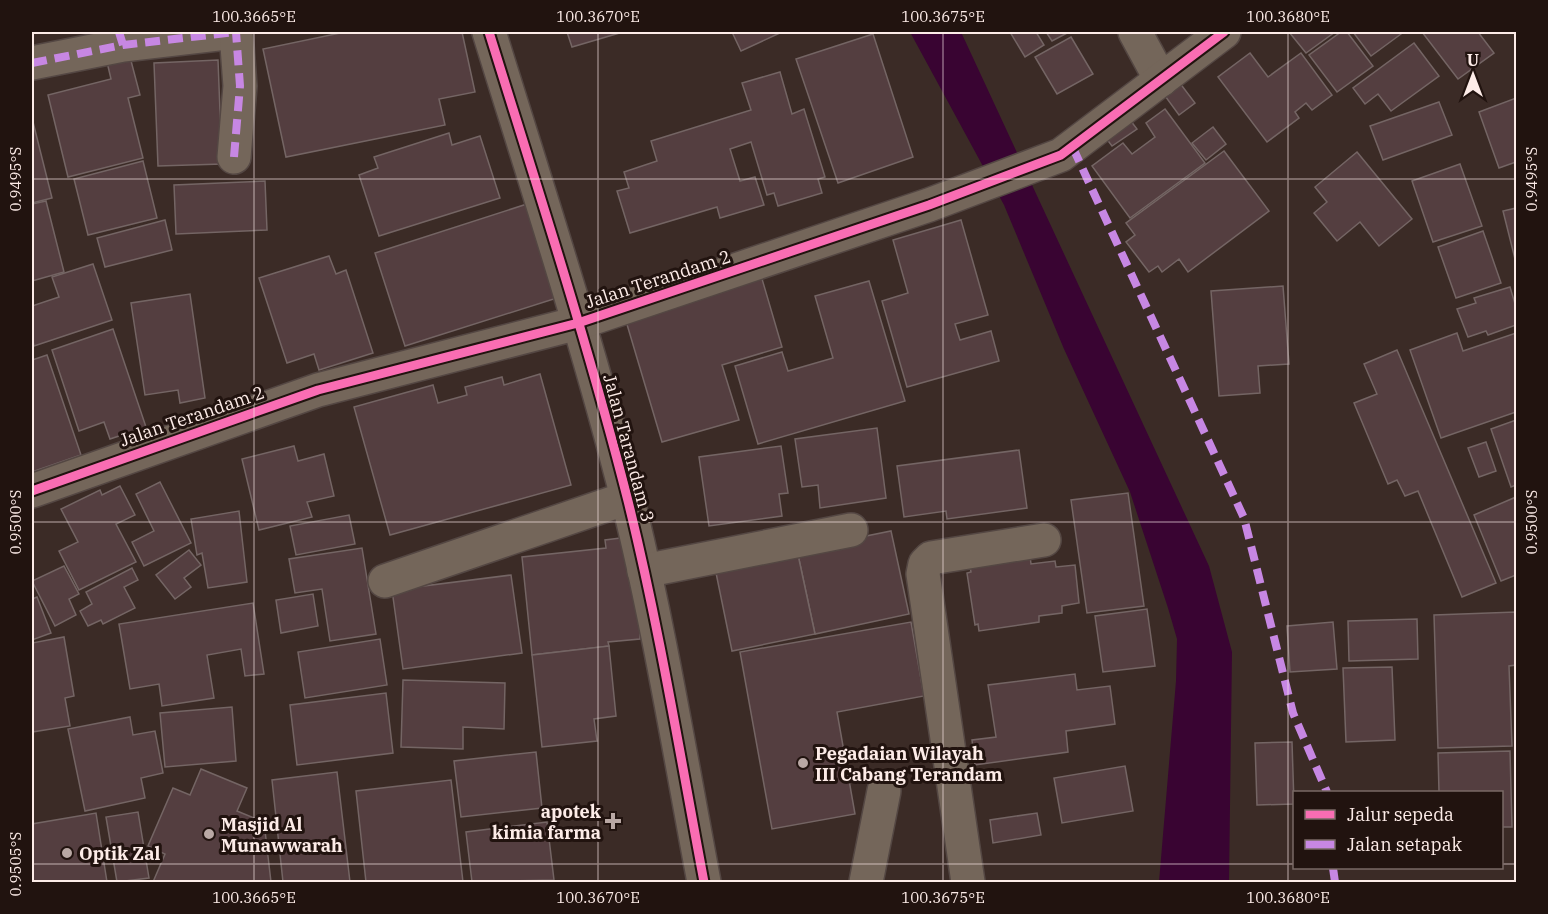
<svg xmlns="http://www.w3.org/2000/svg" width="1548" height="914" font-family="'IBM Plex Serif',serif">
  <rect width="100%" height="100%" fill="#3b2b26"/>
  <!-- water -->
  <polygon fill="#390432" points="910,32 961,32 1209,566 1232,652 1229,882 1159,882 1176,681 1177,639 1168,608 1130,492 1064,349 1004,205"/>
  <!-- building -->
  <g fill="#543e40" stroke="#746564" stroke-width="1.5">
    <polygon points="345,32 462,32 475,92 439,99 445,125 286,157 263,49"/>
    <polygon points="567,32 623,32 572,47"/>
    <polygon points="732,32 782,32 741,51"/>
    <polygon points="1010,32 1036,32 1044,45 1025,57"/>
    <polygon points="1046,32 1069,32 1052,41"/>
    <polygon points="1289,32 1335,32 1306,53"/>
    <polygon points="1341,32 1347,32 1373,66 1337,92 1309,55"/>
    <polygon points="1353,32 1399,32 1401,34 1371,56"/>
    <polygon points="1422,32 1478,32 1494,53 1458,79"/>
    <polygon points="873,34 913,157 838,183 796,59"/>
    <polygon points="1071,37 1093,74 1057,94 1035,57"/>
    <polygon points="1414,43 1439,76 1391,111 1378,94 1365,104 1353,88"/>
    <polygon points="1250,53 1268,77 1301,53 1332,95 1312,110 1306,103 1295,112 1299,118 1267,142 1218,77"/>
    <polygon points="130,57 140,95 128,98 143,158 68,177 48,95 111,79 107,62"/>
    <polygon points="218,60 222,164 158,166 154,63"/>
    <polygon points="780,72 792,114 804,109 825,177 818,179 822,193 778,206 774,193 767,195 751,142 730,149 740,181 755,177 764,205 720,218 717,207 630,233 617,191 629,188 624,172 657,161 651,141 751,110 742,83"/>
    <polygon points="1173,74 1195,103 1179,115 1157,85"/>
    <polygon points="1516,98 1516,162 1499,168 1479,112"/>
    <polygon points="1439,102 1452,135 1383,160 1370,126"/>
    <polygon points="1165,109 1205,163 1130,218 1092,166 1123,143 1132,154 1155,137 1146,123"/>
    <polygon points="1124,112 1137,129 1112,146 1099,129"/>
    <polygon points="32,118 52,198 32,203"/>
    <polygon points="1213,127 1226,144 1206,160 1192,143"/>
    <polygon points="449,133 452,145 480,136 500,198 379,236 359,175 378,168 374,157"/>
    <polygon points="1224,151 1269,211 1188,272 1179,259 1162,272 1158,266 1149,272 1126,242 1135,235 1126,223"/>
    <polygon points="1357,152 1412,219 1379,246 1360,222 1337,241 1314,213 1327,202 1315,187"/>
    <polygon points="143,161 157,218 88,235 74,179"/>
    <polygon points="1460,164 1482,226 1433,242 1412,181"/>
    <polygon points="265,181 267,230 176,234 174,185"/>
    <polygon points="46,201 64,272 32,281 32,204"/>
    <polygon points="530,203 560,297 405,346 375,253"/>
    <polygon points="1516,208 1516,263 1503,211"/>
    <polygon points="165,220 172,250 105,267 97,238"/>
    <polygon points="961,220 988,315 955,324 960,340 991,331 999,361 907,387 882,301 908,293 893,240"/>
    <polygon points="1483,231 1501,283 1456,298 1438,247"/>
    <polygon points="329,256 336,274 346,270 373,353 319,370 314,354 287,363 259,278"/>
    <polygon points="93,264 112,320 34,346 32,337 32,306 59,297 52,277"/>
    <polygon points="760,272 782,347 722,365 739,420 662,442 623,311"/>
    <polygon points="869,281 905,401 758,444 735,366 782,352 788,371 833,358 815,296"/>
    <polygon points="1283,286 1289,364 1258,366 1260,393 1219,396 1211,291"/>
    <polygon points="1510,287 1516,307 1516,325 1488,335 1486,331 1468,337 1457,309 1476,303 1474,298"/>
    <polygon points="190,294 205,398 180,403 178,390 145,395 131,303"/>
    <polygon points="113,329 146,427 110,439 104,422 79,431 52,350"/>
    <polygon points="1457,333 1463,351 1516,333 1516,412 1441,438 1410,350"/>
    <polygon points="1397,350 1496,583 1462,597 1418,491 1405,496 1397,480 1388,484 1354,403 1377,394 1364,364"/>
    <polygon points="47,355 81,455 32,472 32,360"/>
    <polygon points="540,374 571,485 390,535 354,407 433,385 438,403 467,395 465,387 502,377 504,385"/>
    <polygon points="1516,420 1516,485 1511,487 1491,429"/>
    <polygon points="877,428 886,498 820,508 818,485 802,487 795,439"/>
    <polygon points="1486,442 1496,471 1479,477 1468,448"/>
    <polygon points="294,446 298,461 324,454 334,496 307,502 312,517 259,530 242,459"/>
    <polygon points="781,446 788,493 779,494 782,516 709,526 699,457"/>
    <polygon points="1019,450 1027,508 947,519 946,511 904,517 897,466"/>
    <polygon points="160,482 191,543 144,566 132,542 154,531 136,494"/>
    <polygon points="120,486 135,515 116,524 136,562 79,590 59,551 78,542 61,509 100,490 102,495"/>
    <polygon points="1128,493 1144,606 1087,613 1071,500"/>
    <polygon points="1516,497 1516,575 1501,581 1474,515"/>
    <polygon points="239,511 247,582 208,588 202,553 197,555 191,519"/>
    <polygon points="349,515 355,544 296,555 290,526"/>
    <polygon points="891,531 909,614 815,634 797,550"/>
    <polygon points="636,536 640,639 608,642 609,646 532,655 522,557 606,548 605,540"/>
    <polygon points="362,548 376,634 330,641 322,589 295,593 289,559"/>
    <polygon points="1029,548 1031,564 1055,561 1056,567 1075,565 1079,603 1062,606 1062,613 1039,616 1039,622 979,631 978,624 975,625 967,573 971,572 968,556"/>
    <polygon points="189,550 201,565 184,578 191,587 175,599 156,575"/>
    <polygon points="797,550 815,634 732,651 715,568"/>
    <polygon points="64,566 79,594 69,599 76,615 55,626 32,581"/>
    <polygon points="132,568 138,580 124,587 135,608 103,624 101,620 88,626 80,611 92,604 86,592"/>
    <polygon points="511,575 522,653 403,669 392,590"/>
    <polygon points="313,594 318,626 281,633 276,600"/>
    <polygon points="37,597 51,633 32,640 32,599"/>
    <polygon points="253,603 264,674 245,676 241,649 207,655 214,698 162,706 159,684 130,689 119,624"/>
    <polygon points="1147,609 1155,666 1103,672 1095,616"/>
    <polygon points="1516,612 1516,665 1509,666 1512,746 1438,748 1434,615"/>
    <polygon points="1417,619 1418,659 1349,661 1348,621"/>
    <polygon points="911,622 924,696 837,712 855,814 772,829 740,652"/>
    <polygon points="1333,622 1337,669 1290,672 1287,626"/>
    <polygon points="64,637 74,696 65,698 70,726 32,732 32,643"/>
    <polygon points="380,639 387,685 305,698 298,652"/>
    <polygon points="609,646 616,716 594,719 597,741 542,747 532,655"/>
    <polygon points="1392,667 1395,740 1346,742 1343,668"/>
    <polygon points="1075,674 1077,690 1110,686 1115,724 1066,731 1068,752 975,765 972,740 996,737 988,685"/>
    <polygon points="403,680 505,683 504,729 463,727 463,749 401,747"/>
    <polygon points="386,693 393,753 297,765 290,705"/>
    <polygon points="232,707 236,761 165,767 160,713"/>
    <polygon points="130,717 133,735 155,731 163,773 141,778 145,798 85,811 68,729"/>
    <polygon points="1292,742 1294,804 1257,805 1255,743"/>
    <polygon points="1510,751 1512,827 1502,827 1502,792 1439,792 1438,753"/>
    <polygon points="536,752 542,808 461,817 454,761"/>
    <polygon points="1125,766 1133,811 1062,823 1054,778"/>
    <polygon points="201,769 247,788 237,811 264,822 271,882 153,882 165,854 148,846 173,788 190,795"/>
    <polygon points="337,772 350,882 283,882 272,780"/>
    <polygon points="451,780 463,882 366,882 356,791"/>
    <polygon points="138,812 149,878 117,882 106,817"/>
    <polygon points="96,813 107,882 32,882 32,824"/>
    <polygon points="1037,813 1041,835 993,843 990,820"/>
    <polygon points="547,822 554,880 472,882 466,832"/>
  </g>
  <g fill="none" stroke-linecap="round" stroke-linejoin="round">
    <!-- minor casing -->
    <g stroke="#544743" stroke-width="36">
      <g id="minor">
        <path d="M489,32C537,187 588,343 628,501C659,626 680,755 704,882"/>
        <polyline points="1135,32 1161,80"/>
        <polyline points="32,63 123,45 235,32"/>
        <polyline points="234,157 240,86 236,32"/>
        <polyline points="32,491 318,390 578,323 929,205 1061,155 1224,32"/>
        <polyline points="644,571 851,530"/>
        <polyline points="385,581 627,498"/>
        <polyline points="866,882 884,791"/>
        <polyline points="968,882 923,574 925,564 931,558 1044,540"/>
      </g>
    </g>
    <!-- minor -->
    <use href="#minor" stroke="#74665a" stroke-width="33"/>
    <!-- quiet -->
    <g stroke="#c787e3" stroke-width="8" stroke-dasharray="15 8" stroke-linecap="butt">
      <polyline points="119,32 123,45"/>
      <polyline points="32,63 123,45 235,32"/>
      <polyline points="1073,148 1244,518 1293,713 1327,792"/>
      <polyline points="234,157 240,86 236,32"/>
      <polyline points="1333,868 1335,882"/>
    </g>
    <!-- cycleway casing -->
    <g stroke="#21130f" stroke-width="13">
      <g id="cycleway">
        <path d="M489,32C537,187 588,343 628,501C659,626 680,755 704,882"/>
        <polyline points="32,491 318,390 578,323 929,205 1061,155 1224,32"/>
      </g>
    </g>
    <!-- cycleway -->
    <use href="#cycleway" stroke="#f96db3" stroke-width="9"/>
  </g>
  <!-- ticks -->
  <path fill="none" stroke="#fdece8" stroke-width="1.5" stroke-opacity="0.45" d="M254,32V882M598,32V882M943,32V882M1288,32V882M32,179H1516M32,522H1516M32,864H1294M1502,864H1516"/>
  <!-- markers -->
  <g fill="#b9a8a4" stroke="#21130f" stroke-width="2">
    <circle cx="803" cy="763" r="6"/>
    <path d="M610 812h6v6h6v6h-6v6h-6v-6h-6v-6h6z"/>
    <circle cx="209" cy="834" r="6"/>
    <circle cx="67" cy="853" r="6"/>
  </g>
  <g text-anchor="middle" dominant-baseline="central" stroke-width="6" stroke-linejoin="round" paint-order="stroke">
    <!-- street labels -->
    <g font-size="18" fill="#fdece8" stroke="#21130f">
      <text transform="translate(658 279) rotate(-18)">Jalan Terandam 2</text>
      <text transform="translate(192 416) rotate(-19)">Jalan Terandam 2</text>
      <text transform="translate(629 448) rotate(75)">Jalan Tarandam 3</text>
    </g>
    <!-- poi labels -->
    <g font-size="18" font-weight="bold" fill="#fdece8" stroke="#21130f" text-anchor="start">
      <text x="815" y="753">Pegadaian Wilayah<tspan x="815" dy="21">III Cabang Terandam</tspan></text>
      <text x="601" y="811" text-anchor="end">apotek<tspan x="601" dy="21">kimia farma</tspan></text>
      <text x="221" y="824">Masjid Al<tspan x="221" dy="21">Munawwarah</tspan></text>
      <text x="79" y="853">Optik Zal</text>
    </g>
  </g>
  <!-- border -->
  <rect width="1548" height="914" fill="none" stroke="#21130f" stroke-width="66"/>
  <!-- legend -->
  <rect x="1293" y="791" width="210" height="78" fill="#21130f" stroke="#796a66" stroke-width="1.5"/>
  <rect x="1305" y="810" width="30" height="9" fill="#f96db3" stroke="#796a66" stroke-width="1.5"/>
  <text x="1347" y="821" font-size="18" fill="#fdece8">Jalur sepeda</text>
  <rect x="1305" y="840" width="30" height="9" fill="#c787e3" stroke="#796a66" stroke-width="1.5"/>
  <text x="1347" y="851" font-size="18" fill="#fdece8">Jalan setapak</text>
  <!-- north arrow -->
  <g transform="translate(1473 75)" stroke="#21130f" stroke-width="4.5" paint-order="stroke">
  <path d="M0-4.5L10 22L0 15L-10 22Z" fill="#fdece8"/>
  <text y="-9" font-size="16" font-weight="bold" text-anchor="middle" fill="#fdece8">U</text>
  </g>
  <rect x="33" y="33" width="1482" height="848" fill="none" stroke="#fdece8" stroke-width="2"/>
  <g font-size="15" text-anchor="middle" fill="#fdece8">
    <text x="254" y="22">100.3665°E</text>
    <text x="598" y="22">100.3670°E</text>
    <text x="943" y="22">100.3675°E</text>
    <text x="1288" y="22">100.3680°E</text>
    <text transform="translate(16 179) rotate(-90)" y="5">0.9495°S</text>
    <text transform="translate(1532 179) rotate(-90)" y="5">0.9495°S</text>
    <text transform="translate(16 522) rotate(-90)" y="5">0.9500°S</text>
    <text transform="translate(1532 522) rotate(-90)" y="5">0.9500°S</text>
    <text transform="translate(16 864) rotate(-90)" y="5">0.9505°S</text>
    <text x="254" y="903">100.3665°E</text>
    <text x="598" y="903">100.3670°E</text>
    <text x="943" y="903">100.3675°E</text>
    <text x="1288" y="903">100.3680°E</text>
  </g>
</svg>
